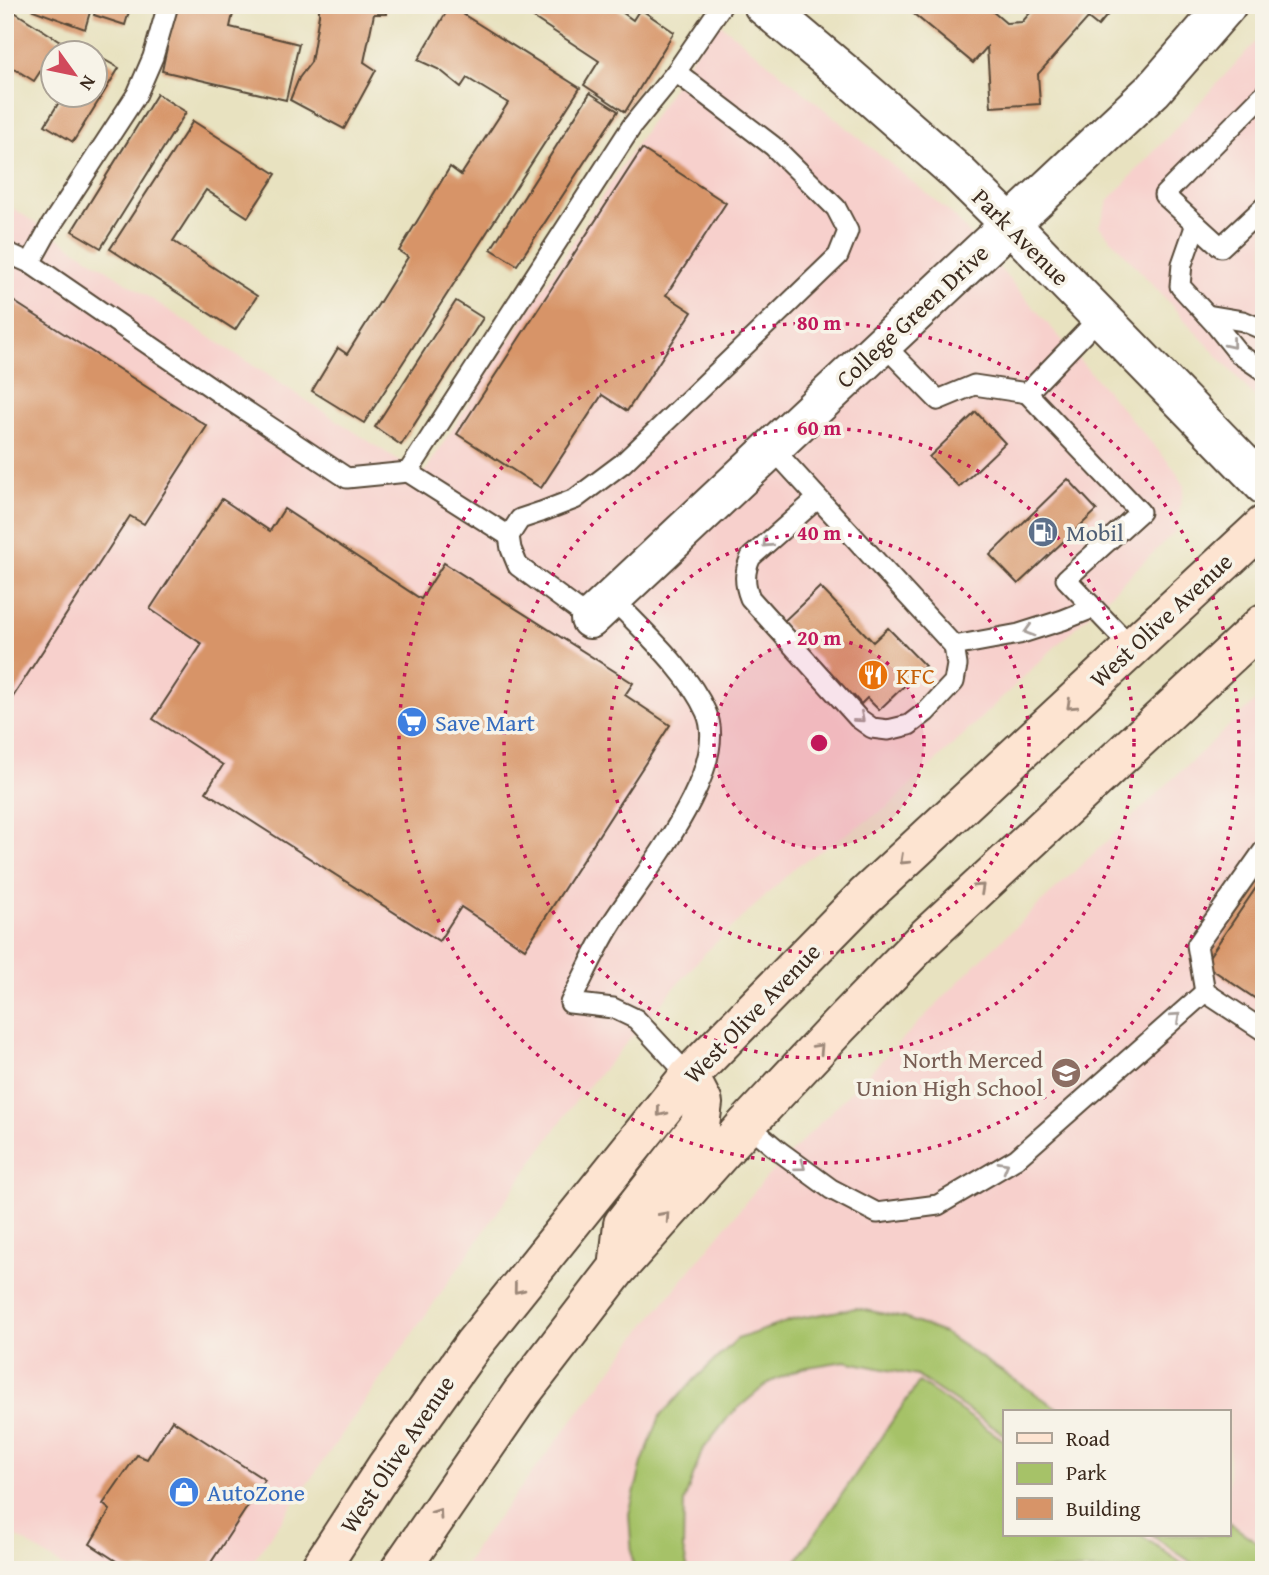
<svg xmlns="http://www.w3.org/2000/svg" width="1269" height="1575" font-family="'Gentium Book Plus',serif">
  <rect width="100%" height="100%" fill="#f7f3e8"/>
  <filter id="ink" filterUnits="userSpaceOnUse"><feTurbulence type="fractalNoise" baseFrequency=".0143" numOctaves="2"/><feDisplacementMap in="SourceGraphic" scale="14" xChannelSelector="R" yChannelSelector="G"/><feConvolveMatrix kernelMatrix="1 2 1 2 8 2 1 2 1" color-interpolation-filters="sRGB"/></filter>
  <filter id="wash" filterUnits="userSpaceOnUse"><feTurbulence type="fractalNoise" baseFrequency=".00686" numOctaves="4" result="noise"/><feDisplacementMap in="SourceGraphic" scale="28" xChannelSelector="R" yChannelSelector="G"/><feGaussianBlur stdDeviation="1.57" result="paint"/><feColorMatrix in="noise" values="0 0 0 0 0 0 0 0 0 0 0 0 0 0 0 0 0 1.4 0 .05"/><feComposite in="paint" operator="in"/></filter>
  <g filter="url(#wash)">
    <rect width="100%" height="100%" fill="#e8e2c0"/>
    <!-- built -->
    <g fill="#f7d0cc" fill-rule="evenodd">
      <polygon points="716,20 954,216 1177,472 1184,487 1175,532 888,807 797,866 705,953 574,1103 247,1570 68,1570 5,1529 5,203 422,476"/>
      <polygon points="1264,33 1264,407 1099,226 1109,200"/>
      <path d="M1264,693V1570H462L477,1545L643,1328L762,1182L976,964ZM1005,1412H1229V1535H1005Z"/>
    </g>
    <!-- green -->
    <g fill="#a6c268" stroke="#707643" stroke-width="2">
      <polygon points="856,1308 904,1318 944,1333 1063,1412 1005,1412 1005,1435 917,1376 845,1361 802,1368 768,1383 730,1415 702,1451 684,1502 683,1549 688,1570 633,1570 629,1514 642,1463 660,1416 690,1384 737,1339 795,1319"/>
      <polygon points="919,1382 1005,1441 1005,1535 1141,1535 1191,1570 790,1570"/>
      <polygon points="1229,1523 1264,1547 1264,1570 1203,1570 1151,1535 1229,1535"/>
    </g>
    <g id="blocks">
      <!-- building -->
      <g fill="#d79468">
        <polygon points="35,5 92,5 85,29 33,10"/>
        <polygon points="97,5 131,5 125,25 94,15"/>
        <polygon points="176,5 235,5 230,27 299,44 286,100 162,71"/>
        <polygon points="319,5 386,5 386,14 374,14 364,62 376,70 344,129 290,100 299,78 311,62 319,15"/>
        <polygon points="514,5 612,5 633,20 640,9 674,32 625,112 584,85 599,61"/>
        <polygon points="903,5 985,5 1006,23 1022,22 1037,5 1116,5 1098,26 1088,18 1038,74 1040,104 991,107 987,47 973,63"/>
        <polygon points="5,6 60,41 34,81 5,63"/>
        <polygon points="450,6 580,88 364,423 312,391 338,348 347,354 408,257 399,251 450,167 461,175 508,103 467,78 461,87 440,70 418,60"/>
        <polygon points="94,54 119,68 73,142 45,125 64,94 94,94"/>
        <polygon points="590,93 618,111 517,265 491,249"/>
        <polygon points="157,94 186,112 101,248 72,231"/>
        <polygon points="193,121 276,174 248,217 206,190 173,241 257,296 235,330 110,249"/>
        <polygon points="642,149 726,203 666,295 692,312 627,411 602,395 541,488 457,434"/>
        <polygon points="7,297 207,426 144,524 130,516 5,709 5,299"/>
        <polygon points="456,301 483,318 401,445 375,427"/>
        <polygon points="976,412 1005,443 959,487 929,457"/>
        <polygon points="1068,479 1097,510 1018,584 990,555"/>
        <polygon points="222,499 270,531 284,509 421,599 444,563 633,683 625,695 670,725 525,949 461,907 439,941 206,792 223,765 153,719 202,644 150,609"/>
        <polygon points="820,587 873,642 888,628 925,666 879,710 867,698 861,704 854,696 849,701 822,673 827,668 783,622"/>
        <polygon points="1264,876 1264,987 1256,999 1204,964"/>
        <polygon points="172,1420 265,1480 206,1570 130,1570 90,1544 110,1510 103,1504 137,1455 147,1459"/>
      </g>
    </g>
  </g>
  <g filter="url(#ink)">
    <use href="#blocks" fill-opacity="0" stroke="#554636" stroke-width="2"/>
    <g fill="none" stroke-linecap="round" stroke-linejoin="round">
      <!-- lane casing -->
      <g stroke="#554636" stroke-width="23">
        <g id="lane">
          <polyline points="1264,94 1164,195 1221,247 1264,207"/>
          <polyline points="1196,224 1182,264 1180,286 1215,324 1239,354 1264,371"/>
          <polyline points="5,258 8,253 30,263 50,227 137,94 153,57 168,5"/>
          <polyline points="30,263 231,401 347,478 408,472"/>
          <polyline points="1207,315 1243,321 1264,330"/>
          <polyline points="1100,317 1027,393 1140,512 1066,579 1132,648"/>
          <polyline points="882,343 938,400 974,385 1027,393"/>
          <path d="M772,448L954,646L957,665L954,682L926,712L909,725L888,730L872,728L858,718L750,598C744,583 744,572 751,557L818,498"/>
          <polyline points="509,536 408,472 632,126 676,72"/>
          <path d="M612,598C643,631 688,671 706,712C732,768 642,876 612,923C596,948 584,976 570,1003L613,1008L636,1019L689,1076"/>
          <polyline points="590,619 518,566 511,549 509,536 520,519 541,512 575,499 623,463 838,256 848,231 836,208 773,146 676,72 722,5"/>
          <polyline points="954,646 1019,634 1063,620 1093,608"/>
          <polyline points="1264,850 1197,945 1205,992 1264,1031"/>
          <polyline points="747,1124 779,1151 831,1189 877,1213 938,1205 1016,1159 1205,992"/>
        </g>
      </g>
      <!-- street casing -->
      <g stroke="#554636" stroke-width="42">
        <g id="street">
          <polyline points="763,5 844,73 957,172 1010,224 1264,485"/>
          <polyline points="590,619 1153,90 1227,5"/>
        </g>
      </g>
      <!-- secondary casing -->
      <g stroke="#554636" stroke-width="42">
        <g id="secondary">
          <polyline points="619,1260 623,1224 700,1125 703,1103 689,1076"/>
          <polyline points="319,1570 386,1467 473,1345 689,1076 865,896 1264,525"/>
          <polyline points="400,1570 521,1394 617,1269 747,1124 839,1026 925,938 1264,623"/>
        </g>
      </g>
      <!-- lane -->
      <use href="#lane" stroke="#fff" stroke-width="19"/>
      <!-- street -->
      <use href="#street" stroke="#fff" stroke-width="38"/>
      <!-- secondary -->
      <use href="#secondary" stroke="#fde4d1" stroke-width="38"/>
    </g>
    <!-- one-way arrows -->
    <defs><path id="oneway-chevron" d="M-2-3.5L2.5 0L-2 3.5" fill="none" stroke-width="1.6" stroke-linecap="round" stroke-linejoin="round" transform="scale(1.75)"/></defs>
    <g stroke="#a79f9a">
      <use href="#oneway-chevron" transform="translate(1231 344) rotate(51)"/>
      <use href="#oneway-chevron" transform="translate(767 543) rotate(137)"/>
      <use href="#oneway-chevron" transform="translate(1029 631) rotate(164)"/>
      <use href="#oneway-chevron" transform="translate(860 718) rotate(41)"/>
      <use href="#oneway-chevron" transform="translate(1176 1017) rotate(-42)"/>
      <use href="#oneway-chevron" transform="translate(801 1166) rotate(37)"/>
      <use href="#oneway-chevron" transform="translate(1004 1166) rotate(-30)"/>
    </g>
    <g stroke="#9c8778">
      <use href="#oneway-chevron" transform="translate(1071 705) rotate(137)"/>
      <use href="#oneway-chevron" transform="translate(904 860) rotate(137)"/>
      <use href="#oneway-chevron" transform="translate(980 888) rotate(-43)"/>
      <use href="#oneway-chevron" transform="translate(819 1048) rotate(-47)"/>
      <use href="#oneway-chevron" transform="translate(661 1112) rotate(129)"/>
      <use href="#oneway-chevron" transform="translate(665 1216) rotate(-48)"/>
      <use href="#oneway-chevron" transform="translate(518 1289) rotate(129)"/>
      <use href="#oneway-chevron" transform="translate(438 1513) rotate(-55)"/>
    </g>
  </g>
  <!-- distance rings -->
  <circle cx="819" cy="743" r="105" fill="#c2185b" fill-opacity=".12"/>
  <g fill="none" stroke="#c2185b" stroke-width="3.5" stroke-dasharray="3.5 7">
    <circle cx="819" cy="743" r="105"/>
    <circle cx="819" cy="743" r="210"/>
    <circle cx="819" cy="743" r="315"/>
    <circle cx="819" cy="743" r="420"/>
  </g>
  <!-- icons -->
  <defs>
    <g id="fuel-disc" transform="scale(1.575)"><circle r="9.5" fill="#5c6f8a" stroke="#f7f3e8"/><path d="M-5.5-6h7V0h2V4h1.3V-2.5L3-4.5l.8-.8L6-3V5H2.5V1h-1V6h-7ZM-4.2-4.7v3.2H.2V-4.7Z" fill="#fff"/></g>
    <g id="restaurant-disc" transform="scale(1.575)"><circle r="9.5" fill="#e8710a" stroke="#f7f3e8"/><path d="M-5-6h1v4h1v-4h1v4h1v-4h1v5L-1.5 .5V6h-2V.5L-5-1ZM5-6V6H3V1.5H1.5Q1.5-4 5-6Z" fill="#fff"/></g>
    <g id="supermarket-disc" transform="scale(1.575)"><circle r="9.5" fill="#3f7fe0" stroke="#f7f3e8"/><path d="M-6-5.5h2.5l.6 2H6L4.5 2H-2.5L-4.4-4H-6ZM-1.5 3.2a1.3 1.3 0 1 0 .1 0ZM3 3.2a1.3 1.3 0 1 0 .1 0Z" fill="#fff"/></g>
    <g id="school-disc" transform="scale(1.575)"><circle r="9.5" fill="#8d6e63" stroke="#f7f3e8"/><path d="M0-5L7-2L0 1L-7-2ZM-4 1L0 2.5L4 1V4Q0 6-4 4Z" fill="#fff"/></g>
    <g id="shop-disc" transform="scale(1.575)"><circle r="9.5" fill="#3f7fe0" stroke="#f7f3e8"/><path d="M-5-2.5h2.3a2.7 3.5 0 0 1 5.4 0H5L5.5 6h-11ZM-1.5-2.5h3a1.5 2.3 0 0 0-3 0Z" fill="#fff"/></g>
  </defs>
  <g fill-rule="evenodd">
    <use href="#fuel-disc" x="1043" y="532"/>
    <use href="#restaurant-disc" x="873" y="675"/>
    <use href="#supermarket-disc" x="412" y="722"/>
    <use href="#school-disc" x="1066" y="1073"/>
    <use href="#shop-disc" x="184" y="1492"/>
  </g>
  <g text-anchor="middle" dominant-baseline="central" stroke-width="7" stroke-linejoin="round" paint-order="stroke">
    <!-- street labels -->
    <g font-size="24" fill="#3b2a1e" stroke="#f7f3e8">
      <text transform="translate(1021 237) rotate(45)">Park Avenue</text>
      <text transform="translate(912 316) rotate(-43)">College Green Drive</text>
      <text transform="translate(1161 620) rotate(-43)">West Olive Avenue</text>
      <text transform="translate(752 1013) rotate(-46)">West Olive Avenue</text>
      <text transform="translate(397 1454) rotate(-56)">West Olive Avenue</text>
    </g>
    <!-- service labels -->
    <g font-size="24" fill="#4e5e75" stroke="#f7f3e8" text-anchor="start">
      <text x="1066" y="532">Mobil</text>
    </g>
    <!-- food labels -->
    <g font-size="24" fill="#c56008" stroke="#f7f3e8" text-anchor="start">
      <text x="896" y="675">KFC</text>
    </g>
    <!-- shop labels -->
    <g font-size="24" fill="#366cbe" stroke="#f7f3e8" text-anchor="start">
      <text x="435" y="722">Save Mart</text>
      <text x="207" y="1492">AutoZone</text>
    </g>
    <!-- education labels -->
    <g font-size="24" fill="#785e54" stroke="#f7f3e8" text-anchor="end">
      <text x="1043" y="1059">North Merced<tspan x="1043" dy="28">Union High School</tspan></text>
    </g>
  </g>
  <circle cx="819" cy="743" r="10" fill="#c2185b" stroke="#f7f3e8" stroke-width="3.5"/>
  <g font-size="21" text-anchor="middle" font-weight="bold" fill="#c2185b" stroke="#f7f3e8" stroke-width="7" stroke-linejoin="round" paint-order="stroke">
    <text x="819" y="330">80 m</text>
    <text x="819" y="435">60 m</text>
    <text x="819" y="540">40 m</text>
    <text x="819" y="645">20 m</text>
  </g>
  <!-- margin -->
  <rect width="1269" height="1575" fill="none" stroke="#f7f3e8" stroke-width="28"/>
  <!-- legend -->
  <rect x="1003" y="1410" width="228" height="126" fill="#f7f3e8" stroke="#aca397" stroke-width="2"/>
  <rect x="1017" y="1433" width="35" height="10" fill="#fde4d1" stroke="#aca397" stroke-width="2"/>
  <text x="1066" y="1446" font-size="21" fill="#3b2a1e">Road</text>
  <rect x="1017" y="1463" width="35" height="21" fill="#a6c268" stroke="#aca397" stroke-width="2"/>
  <text x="1066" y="1480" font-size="21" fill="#3b2a1e">Park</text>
  <rect x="1017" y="1498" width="35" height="21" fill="#d79468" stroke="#aca397" stroke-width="2"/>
  <text x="1066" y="1516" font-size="21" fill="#3b2a1e">Building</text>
  <!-- north arrow -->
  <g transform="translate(74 74) rotate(123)"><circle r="33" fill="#f7f3e8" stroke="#aca397" stroke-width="2"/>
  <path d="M0-5L12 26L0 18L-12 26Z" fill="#d1495b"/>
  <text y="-10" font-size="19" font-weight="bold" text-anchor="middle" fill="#3b2a1e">N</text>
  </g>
</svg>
